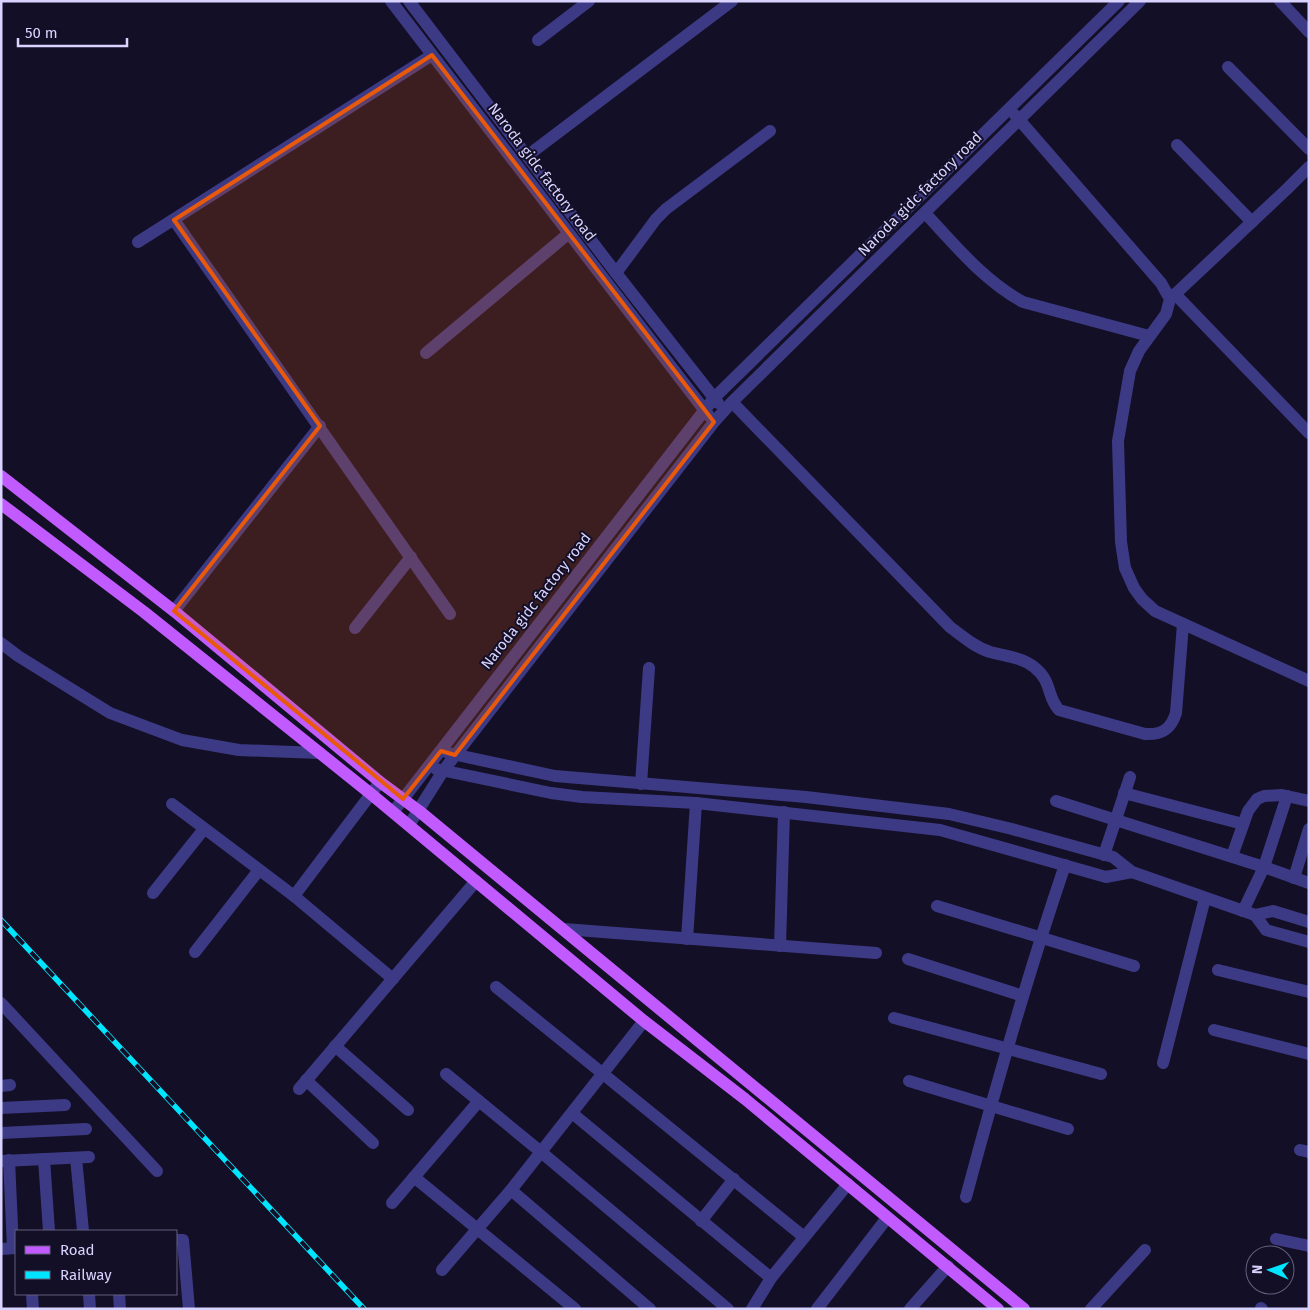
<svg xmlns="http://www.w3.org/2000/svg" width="1310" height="1310" font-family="'Fira Sans',sans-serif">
  <rect width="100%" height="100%" fill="#130f26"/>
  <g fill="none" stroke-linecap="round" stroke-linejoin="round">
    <!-- minor -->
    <g stroke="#3d3a85" stroke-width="12">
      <polyline points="391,1 709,416"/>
      <polyline points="409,1 616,273 718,403"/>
      <polyline points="1280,1 1309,32"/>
      <polyline points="538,40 589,1"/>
      <polyline points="1228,67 1309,149"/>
      <polyline points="1015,115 1161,283 1170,299 1166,314 1139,351 1130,371 1118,441 1121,542 1125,568 1134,588 1142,599 1155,611 1309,681"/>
      <polyline points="1177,145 1252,222"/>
      <polyline points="527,156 732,1"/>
      <path d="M925,213C955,245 984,281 1023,302L1149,336"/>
      <polyline points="174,220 450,614"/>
      <polyline points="138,242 432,55"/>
      <polyline points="616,273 656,219 666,209 770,131"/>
      <polyline points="1175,294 1309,433"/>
      <polyline points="1170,299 1287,189 1309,167"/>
      <polyline points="426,353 568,234"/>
      <path d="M732,402L950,627C963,637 975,647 990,652C1005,656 1021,657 1034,667C1053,682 1046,696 1059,710L1145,734C1162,735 1171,729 1176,713L1183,624"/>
      <polyline points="174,611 320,426"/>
      <polyline points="355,628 411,557"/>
      <polyline points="1,643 18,656 110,713 182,740 239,750 320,753"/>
      <polyline points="448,753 555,776 806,797 949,814 1012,829 1113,857 1132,872 1255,915 1266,930 1309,942"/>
      <polyline points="436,769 551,793 582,797 696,803 940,830 1106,877 1132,872"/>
      <polyline points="641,784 649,668"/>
      <polyline points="1124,793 1243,824"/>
      <polyline points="1056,801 1264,867 1309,883"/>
      <polyline points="172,804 294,896 393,979"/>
      <polyline points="393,812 714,398 1119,1"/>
      <polyline points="409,825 443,771 714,422 732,402 1140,1"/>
      <polyline points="1104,855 1130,777"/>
      <polyline points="1232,856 1248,811 1257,799 1264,796 1282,795 1309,801"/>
      <polyline points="1294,878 1309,829"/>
      <polyline points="153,893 204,829"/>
      <polyline points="294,896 380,782"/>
      <polyline points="937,906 1134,966"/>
      <polyline points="1243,911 1264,867 1287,796"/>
      <polyline points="1255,915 1273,911 1309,922"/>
      <polyline points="564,929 876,953"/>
      <polyline points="687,939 696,803"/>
      <polyline points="780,946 784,812"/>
      <polyline points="195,952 259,870"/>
      <polyline points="908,959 1023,996"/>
      <polyline points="1218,970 1309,992"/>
      <polyline points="496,987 804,1237"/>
      <polyline points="1,1003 157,1171"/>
      <polyline points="894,1018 1101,1074"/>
      <polyline points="644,1021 511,1190 650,1309"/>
      <polyline points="1214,1030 1309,1054"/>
      <polyline points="335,1046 408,1110"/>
      <polyline points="1163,1063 1205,898"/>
      <polyline points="446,1074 541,1152 728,1309"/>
      <polyline points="306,1080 373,1143"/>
      <polyline points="909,1081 1068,1129"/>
      <polyline points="1,1086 10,1085"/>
      <polyline points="299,1089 476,881"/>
      <polyline points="1,1108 65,1105"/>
      <polyline points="572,1113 771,1278"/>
      <polyline points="1,1133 86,1129"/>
      <polyline points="1300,1150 1309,1152"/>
      <polyline points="76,1158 83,1231"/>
      <polyline points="44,1159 49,1231"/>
      <polyline points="9,1160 13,1248"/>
      <polyline points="2,1161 89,1157"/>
      <polyline points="414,1177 575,1309"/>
      <path d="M966,1197C996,1085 1028,974 1065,865"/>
      <polyline points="392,1203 479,1101"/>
      <polyline points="701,1221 734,1179"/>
      <polyline points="1276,1239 1309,1246"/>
      <polyline points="176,1240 183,1240 189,1309"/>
      <polyline points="1,1249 16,1248"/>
      <polyline points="442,1270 511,1190"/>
      <polyline points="32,1294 33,1309"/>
      <polyline points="89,1294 90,1309"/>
      <polyline points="119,1294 120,1309"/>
      <polyline points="1261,1308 1262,1309"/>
      <polyline points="752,1309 771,1278 848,1184"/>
      <polyline points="817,1309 887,1218"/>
      <polyline points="910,1309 948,1266"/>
      <polyline points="1091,1309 1145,1250"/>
    </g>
    <!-- major -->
    <g stroke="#c25bff" stroke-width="12">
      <path d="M1,476L174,611L380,782L419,811C621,976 822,1143 1024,1309"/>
      <polyline points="1,504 144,612 371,794 644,1021 745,1099 998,1309"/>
    </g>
    <!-- rail casing -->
    <g stroke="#00e5ff" stroke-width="5.5">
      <polyline id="rail" points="1,920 364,1309"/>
    </g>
    <!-- rail -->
    <use href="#rail" stroke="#130f26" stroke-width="4" stroke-dasharray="11" stroke-linecap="butt"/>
  </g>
  <!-- marked area -->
  <path fill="#e8590c" fill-opacity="0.2" stroke="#e8590c" stroke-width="4" stroke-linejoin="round" d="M432,55L714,422L455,755L441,751L403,799L174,611L320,426L174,220Z"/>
  <g text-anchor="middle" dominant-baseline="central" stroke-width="4" stroke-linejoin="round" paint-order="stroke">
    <!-- street labels -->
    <g font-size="15" fill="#d9d4ff" stroke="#130f26">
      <text transform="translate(542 172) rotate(53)">Naroda gidc factory road</text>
      <text transform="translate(920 194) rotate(-45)">Naroda gidc factory road</text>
      <text transform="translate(536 601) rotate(-52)">Naroda gidc factory road</text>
    </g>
  </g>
  <!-- border -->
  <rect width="1310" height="1310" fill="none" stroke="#d9d4ff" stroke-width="5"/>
  <!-- legend -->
  <rect x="15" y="1230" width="162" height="65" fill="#130f26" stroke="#625e7d"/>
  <rect x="25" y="1246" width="25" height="8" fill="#c25bff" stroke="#625e7d"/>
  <text x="60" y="1255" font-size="15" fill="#d9d4ff">Road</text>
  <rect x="25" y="1271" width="25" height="8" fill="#00e5ff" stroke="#625e7d"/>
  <text x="60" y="1280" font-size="15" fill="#d9d4ff">Railway</text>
  <!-- north arrow -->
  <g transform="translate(1270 1270) rotate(272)"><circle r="24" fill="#130f26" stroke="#625e7d"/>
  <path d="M0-4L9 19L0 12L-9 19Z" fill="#00e5ff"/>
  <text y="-8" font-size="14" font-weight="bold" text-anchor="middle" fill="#d9d4ff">N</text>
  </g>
  <!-- scale -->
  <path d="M18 38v8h109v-8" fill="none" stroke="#d9d4ff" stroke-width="2.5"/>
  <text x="25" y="38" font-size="15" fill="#d9d4ff" stroke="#130f26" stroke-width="4" paint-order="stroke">50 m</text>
</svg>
